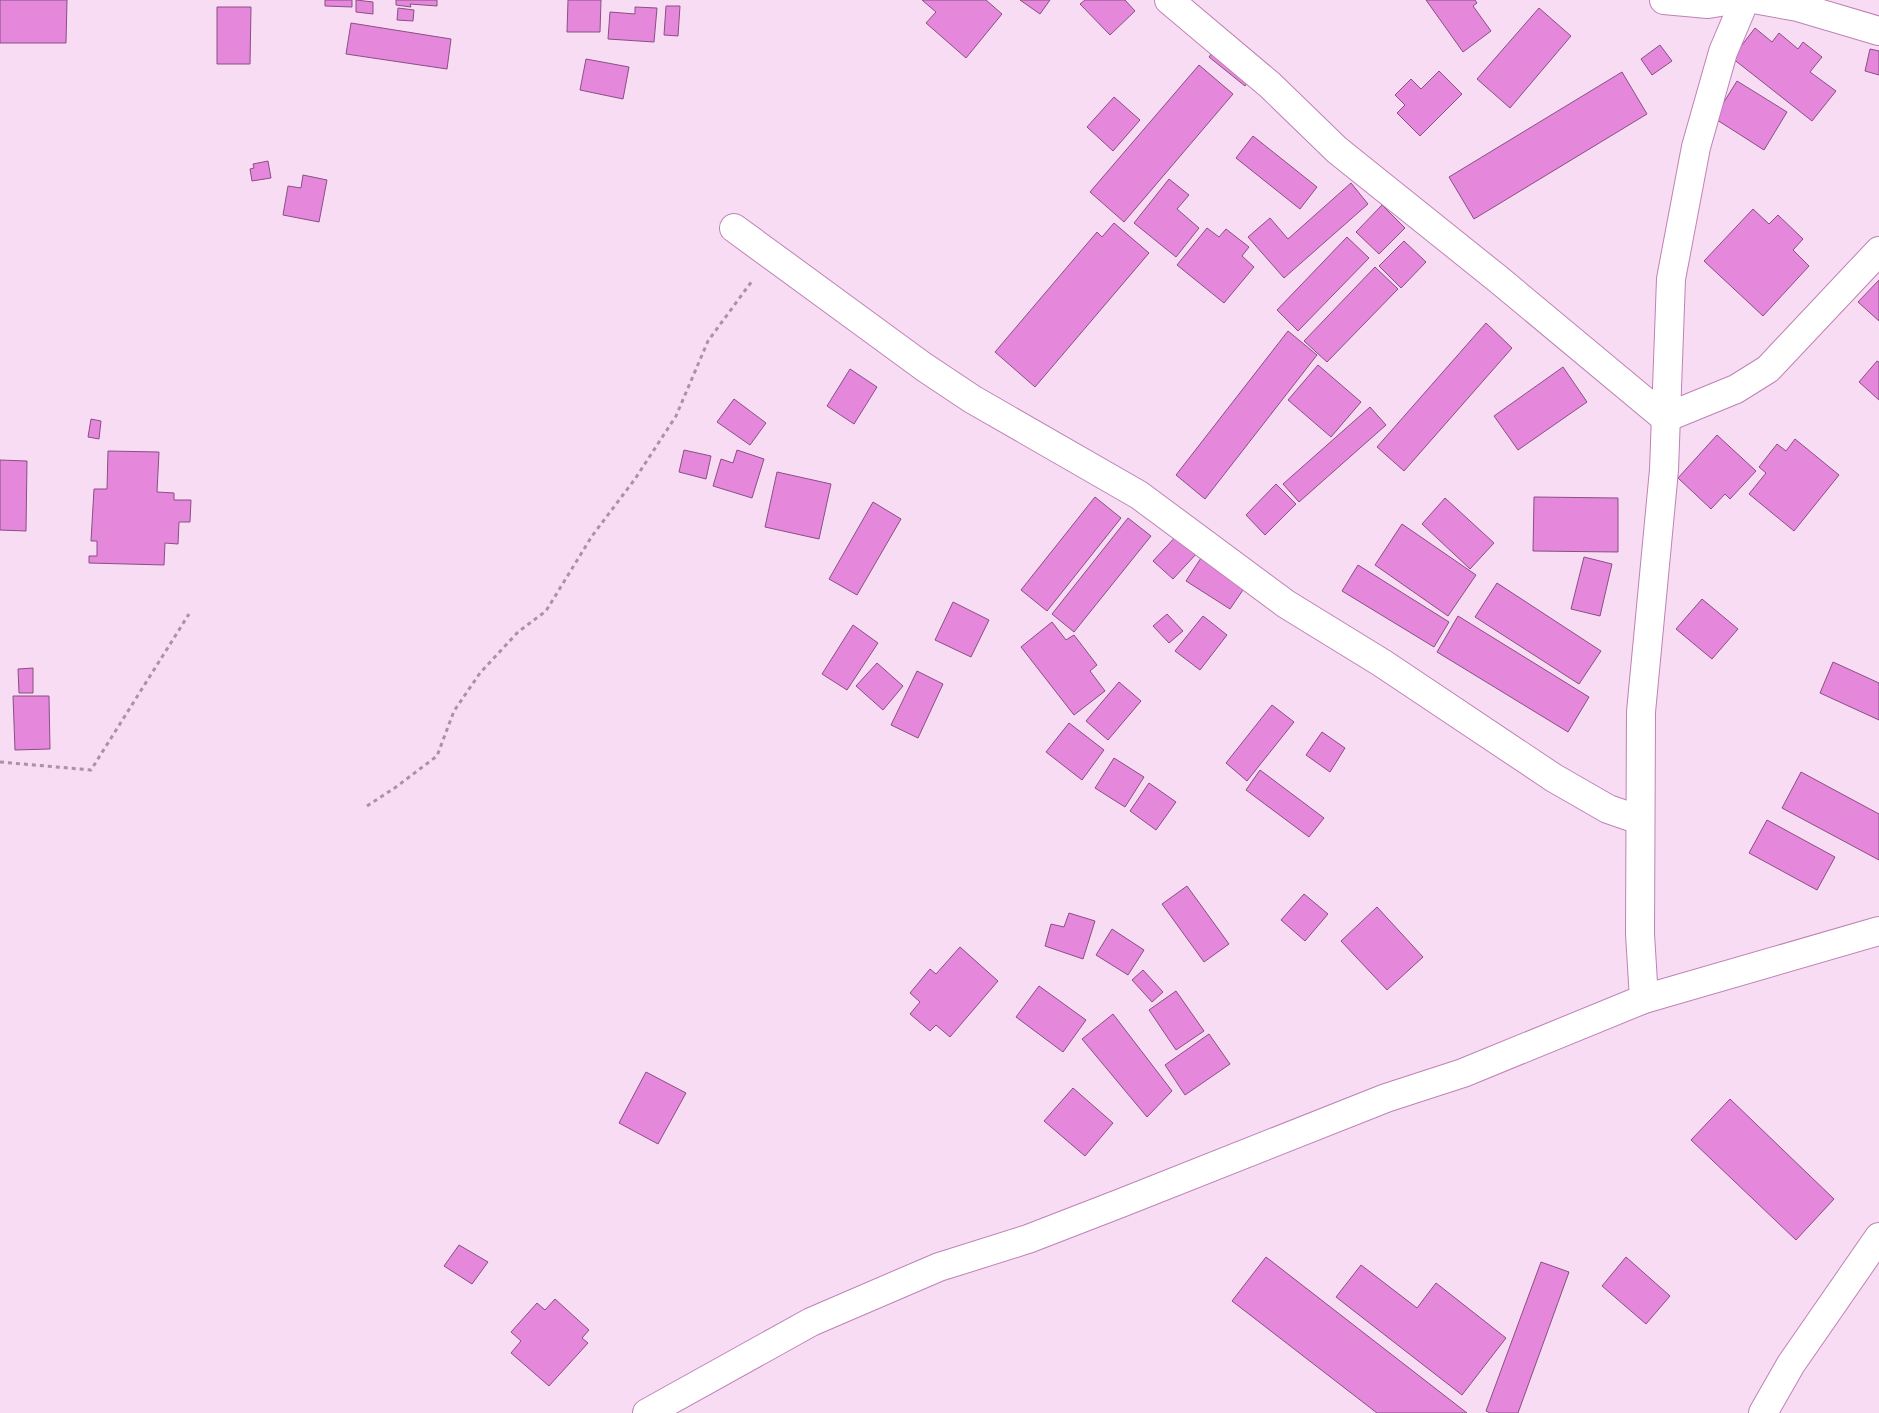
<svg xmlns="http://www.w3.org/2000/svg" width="1879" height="1413" font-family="'Exo 2',sans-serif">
  <rect width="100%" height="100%" fill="#f7dcf3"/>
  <!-- building -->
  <g fill="#e587db" stroke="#895083">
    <polygon points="0,0 67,0 66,43 0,43"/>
    <polygon points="325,0 352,0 352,7 325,6"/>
    <polygon points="356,0 373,2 373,14 356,12"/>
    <polygon points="396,0 437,0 437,6 410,4 411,7 396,5"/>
    <polygon points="568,0 601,0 600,32 567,32"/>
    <polygon points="922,0 986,0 1002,14 966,58 926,23 936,12"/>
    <polygon points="1020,0 1050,0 1040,14"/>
    <polygon points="1085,0 1125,0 1135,11 1110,35 1080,4"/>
    <polygon points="1426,0 1475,0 1477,3 1473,6 1491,31 1463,52"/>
    <polygon points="666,6 680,6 678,36 664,35"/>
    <polygon points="217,7 251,7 250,64 217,64"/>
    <polygon points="635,7 657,8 654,42 608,39 610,12 635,14"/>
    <polygon points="398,8 414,10 413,21 397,20"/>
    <polygon points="1539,8 1571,36 1510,108 1477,79"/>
    <polygon points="351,23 451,39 447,69 346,54"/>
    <polygon points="1755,28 1772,42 1779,33 1798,49 1803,42 1822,57 1810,72 1836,91 1812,121 1732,58"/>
    <polygon points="1218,45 1255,74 1245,86 1209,57"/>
    <polygon points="1660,45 1672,61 1652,75 1641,59"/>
    <polygon points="1870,49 1879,51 1879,75 1865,71"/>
    <polygon points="586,59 629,67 623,99 580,90"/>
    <polygon points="1199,65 1233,94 1124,222 1090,192"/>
    <polygon points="1439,71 1462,94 1420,136 1397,113 1405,105 1395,95 1411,79 1421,89"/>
    <polygon points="1622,72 1647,114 1474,219 1449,177"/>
    <polygon points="1737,81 1787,112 1764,150 1714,118"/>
    <polygon points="1114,97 1140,120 1113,151 1087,127"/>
    <polygon points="1253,136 1317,187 1300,209 1236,158"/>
    <polygon points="268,161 271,178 252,181 250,169 254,168 253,164"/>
    <polygon points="303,175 327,180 319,222 283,215 288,186 301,188"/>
    <polygon points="1169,179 1189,195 1177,209 1199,228 1176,257 1134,223"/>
    <polygon points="1351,183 1368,204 1284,278 1248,237 1270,218 1288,239"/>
    <polygon points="1382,205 1405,228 1379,254 1356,232"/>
    <polygon points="1753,209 1769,224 1778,215 1803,239 1793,250 1809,266 1763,316 1704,261"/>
    <polygon points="1114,223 1149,253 1035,387 995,352 1097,232 1102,237"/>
    <polygon points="1207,228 1219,237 1226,229 1249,247 1242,256 1254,267 1224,303 1177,265"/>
    <polygon points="1347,237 1369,258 1298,331 1277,310"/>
    <polygon points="1404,241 1426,262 1401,288 1379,266"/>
    <polygon points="1375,267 1398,289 1327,362 1304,341"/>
    <polygon points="1879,280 1879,321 1858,302"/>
    <polygon points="1486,323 1512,348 1404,471 1377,447"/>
    <polygon points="1288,331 1317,355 1205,499 1176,475"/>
    <polygon points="1877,361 1879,362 1879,400 1859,382"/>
    <polygon points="1318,365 1361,402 1331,437 1288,400"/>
    <polygon points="1563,367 1587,402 1518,450 1494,416"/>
    <polygon points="850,369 877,387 854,424 827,406"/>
    <polygon points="734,399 766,423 750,445 717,422"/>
    <polygon points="1370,407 1386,425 1299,502 1283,484"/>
    <polygon points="91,419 101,421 99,439 88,437"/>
    <polygon points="1717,435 1756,471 1730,499 1725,494 1711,509 1678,478"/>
    <polygon points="1795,439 1839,475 1794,531 1749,494 1766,473 1759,467 1777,444 1786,451"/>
    <polygon points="684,450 711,456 706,479 679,472"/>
    <polygon points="737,450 764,459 752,498 713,486 721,459 733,463"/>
    <polygon points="108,451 159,452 157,492 174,493 174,500 191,500 190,522 179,522 178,544 165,543 164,565 89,563 89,556 97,556 97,541 91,541 94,489 107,489"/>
    <polygon points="0,460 27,461 26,531 0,530"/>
    <polygon points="777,472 831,484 819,539 765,527"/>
    <polygon points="1276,484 1296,504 1265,535 1246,515"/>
    <polygon points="1095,497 1121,518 1047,611 1021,590"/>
    <polygon points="1534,497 1618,498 1618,552 1533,551"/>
    <polygon points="1445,498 1494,543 1470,569 1422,524"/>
    <polygon points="873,502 901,519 857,595 829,579"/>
    <polygon points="1128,518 1151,536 1074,632 1052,614"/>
    <polygon points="1402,524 1476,575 1448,616 1375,565"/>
    <polygon points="1179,533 1198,552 1173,579 1153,561"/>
    <polygon points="1584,557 1612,564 1600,616 1571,609"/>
    <polygon points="1201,558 1245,587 1230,609 1186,581"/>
    <polygon points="1358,565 1449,622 1434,647 1342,591"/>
    <polygon points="1497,583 1601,651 1579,684 1475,617"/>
    <polygon points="1702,599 1738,629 1712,659 1676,629"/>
    <polygon points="953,602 989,620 971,657 935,640"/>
    <polygon points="1167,614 1183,631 1169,643 1153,626"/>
    <polygon points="1203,616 1227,635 1200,670 1175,651"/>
    <polygon points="1458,616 1589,697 1568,732 1437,652"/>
    <polygon points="1052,622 1066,640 1074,635 1097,665 1090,671 1105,691 1074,715 1021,647"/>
    <polygon points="853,625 878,643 847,690 822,674"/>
    <polygon points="1833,662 1879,683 1879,720 1820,693"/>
    <polygon points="877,663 903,686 883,710 856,686"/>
    <polygon points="33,668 33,693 19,693 18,669"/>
    <polygon points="917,671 943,684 918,738 891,725"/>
    <polygon points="1119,682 1141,701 1108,740 1086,721"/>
    <polygon points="13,696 49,696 50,749 15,750"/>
    <polygon points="1272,705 1294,722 1247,781 1226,763"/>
    <polygon points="1069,723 1104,750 1082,780 1046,752"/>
    <polygon points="1322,732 1345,748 1330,772 1306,755"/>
    <polygon points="1114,758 1144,777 1125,807 1095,788"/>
    <polygon points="1260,770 1324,818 1309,837 1246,790"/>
    <polygon points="1801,772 1879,814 1879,860 1782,808"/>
    <polygon points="1149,783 1176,802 1156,830 1130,811"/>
    <polygon points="1767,820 1835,857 1817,890 1749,853"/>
    <polygon points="1187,886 1229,944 1204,962 1162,904"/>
    <polygon points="1304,894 1328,914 1305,941 1281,920"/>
    <polygon points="1377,907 1423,957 1387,990 1341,941"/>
    <polygon points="1069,913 1095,921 1083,959 1045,946 1051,924 1064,927"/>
    <polygon points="1112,929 1144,950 1128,975 1096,955"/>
    <polygon points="960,947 998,981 950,1037 936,1025 930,1031 910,1014 920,1002 910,993 930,969 936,974"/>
    <polygon points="1143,970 1163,992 1152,1002 1132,980"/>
    <polygon points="1039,986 1086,1020 1063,1052 1016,1017"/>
    <polygon points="1176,991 1204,1031 1176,1050 1149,1010"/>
    <polygon points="1113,1014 1172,1091 1147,1117 1082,1039"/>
    <polygon points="1209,1034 1230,1064 1185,1095 1165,1065"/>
    <polygon points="646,1072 686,1093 658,1144 619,1123"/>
    <polygon points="1073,1088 1113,1123 1085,1156 1044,1121"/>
    <polygon points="1730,1099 1834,1199 1796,1240 1691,1140"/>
    <polygon points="459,1245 488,1262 472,1284 444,1266"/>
    <polygon points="1266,1257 1467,1413 1377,1413 1232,1301"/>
    <polygon points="1626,1257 1670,1296 1646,1324 1602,1286"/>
    <polygon points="1541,1262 1569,1272 1518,1413 1490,1413 1486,1411"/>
    <polygon points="1361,1265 1417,1308 1436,1283 1506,1338 1462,1395 1336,1297"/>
    <polygon points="555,1299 589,1330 582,1338 588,1343 549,1386 511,1353 521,1341 511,1332 537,1303 545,1310"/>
  </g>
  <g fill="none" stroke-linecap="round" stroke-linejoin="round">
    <!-- minor casing -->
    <g stroke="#bf82b7" stroke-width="30">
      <g id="minor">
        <polyline points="1169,0 1270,85 1337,150 1498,279 1665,418 1736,389 1768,369 1879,251"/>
        <polyline points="1664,0 1708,4 1733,0"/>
        <polyline points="1759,0 1798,7 1879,31"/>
        <polyline points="734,228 924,367 972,399 1139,495 1286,604 1382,663 1554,778 1608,809 1640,820"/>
        <polyline points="1644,999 1640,934 1641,712 1664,470 1671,279 1696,147 1723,52 1745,0"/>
        <polyline points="647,1413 811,1322 939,1267 1028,1239 1121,1203 1386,1098 1463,1073 1644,999 1879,931"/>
        <polyline points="1763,1413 1791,1364 1879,1237"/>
      </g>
    </g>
    <!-- path -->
    <g stroke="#ab91a8" stroke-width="3" stroke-dasharray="4 4" stroke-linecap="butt">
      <polyline points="0,762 91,770 189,614"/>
      <polyline points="367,806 396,787 437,756 454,711 480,673 518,632 546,611 592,536 635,479 676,416 708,341 752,281"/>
    </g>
    <!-- minor -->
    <use href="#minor" stroke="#fff" stroke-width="28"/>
  </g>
</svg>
